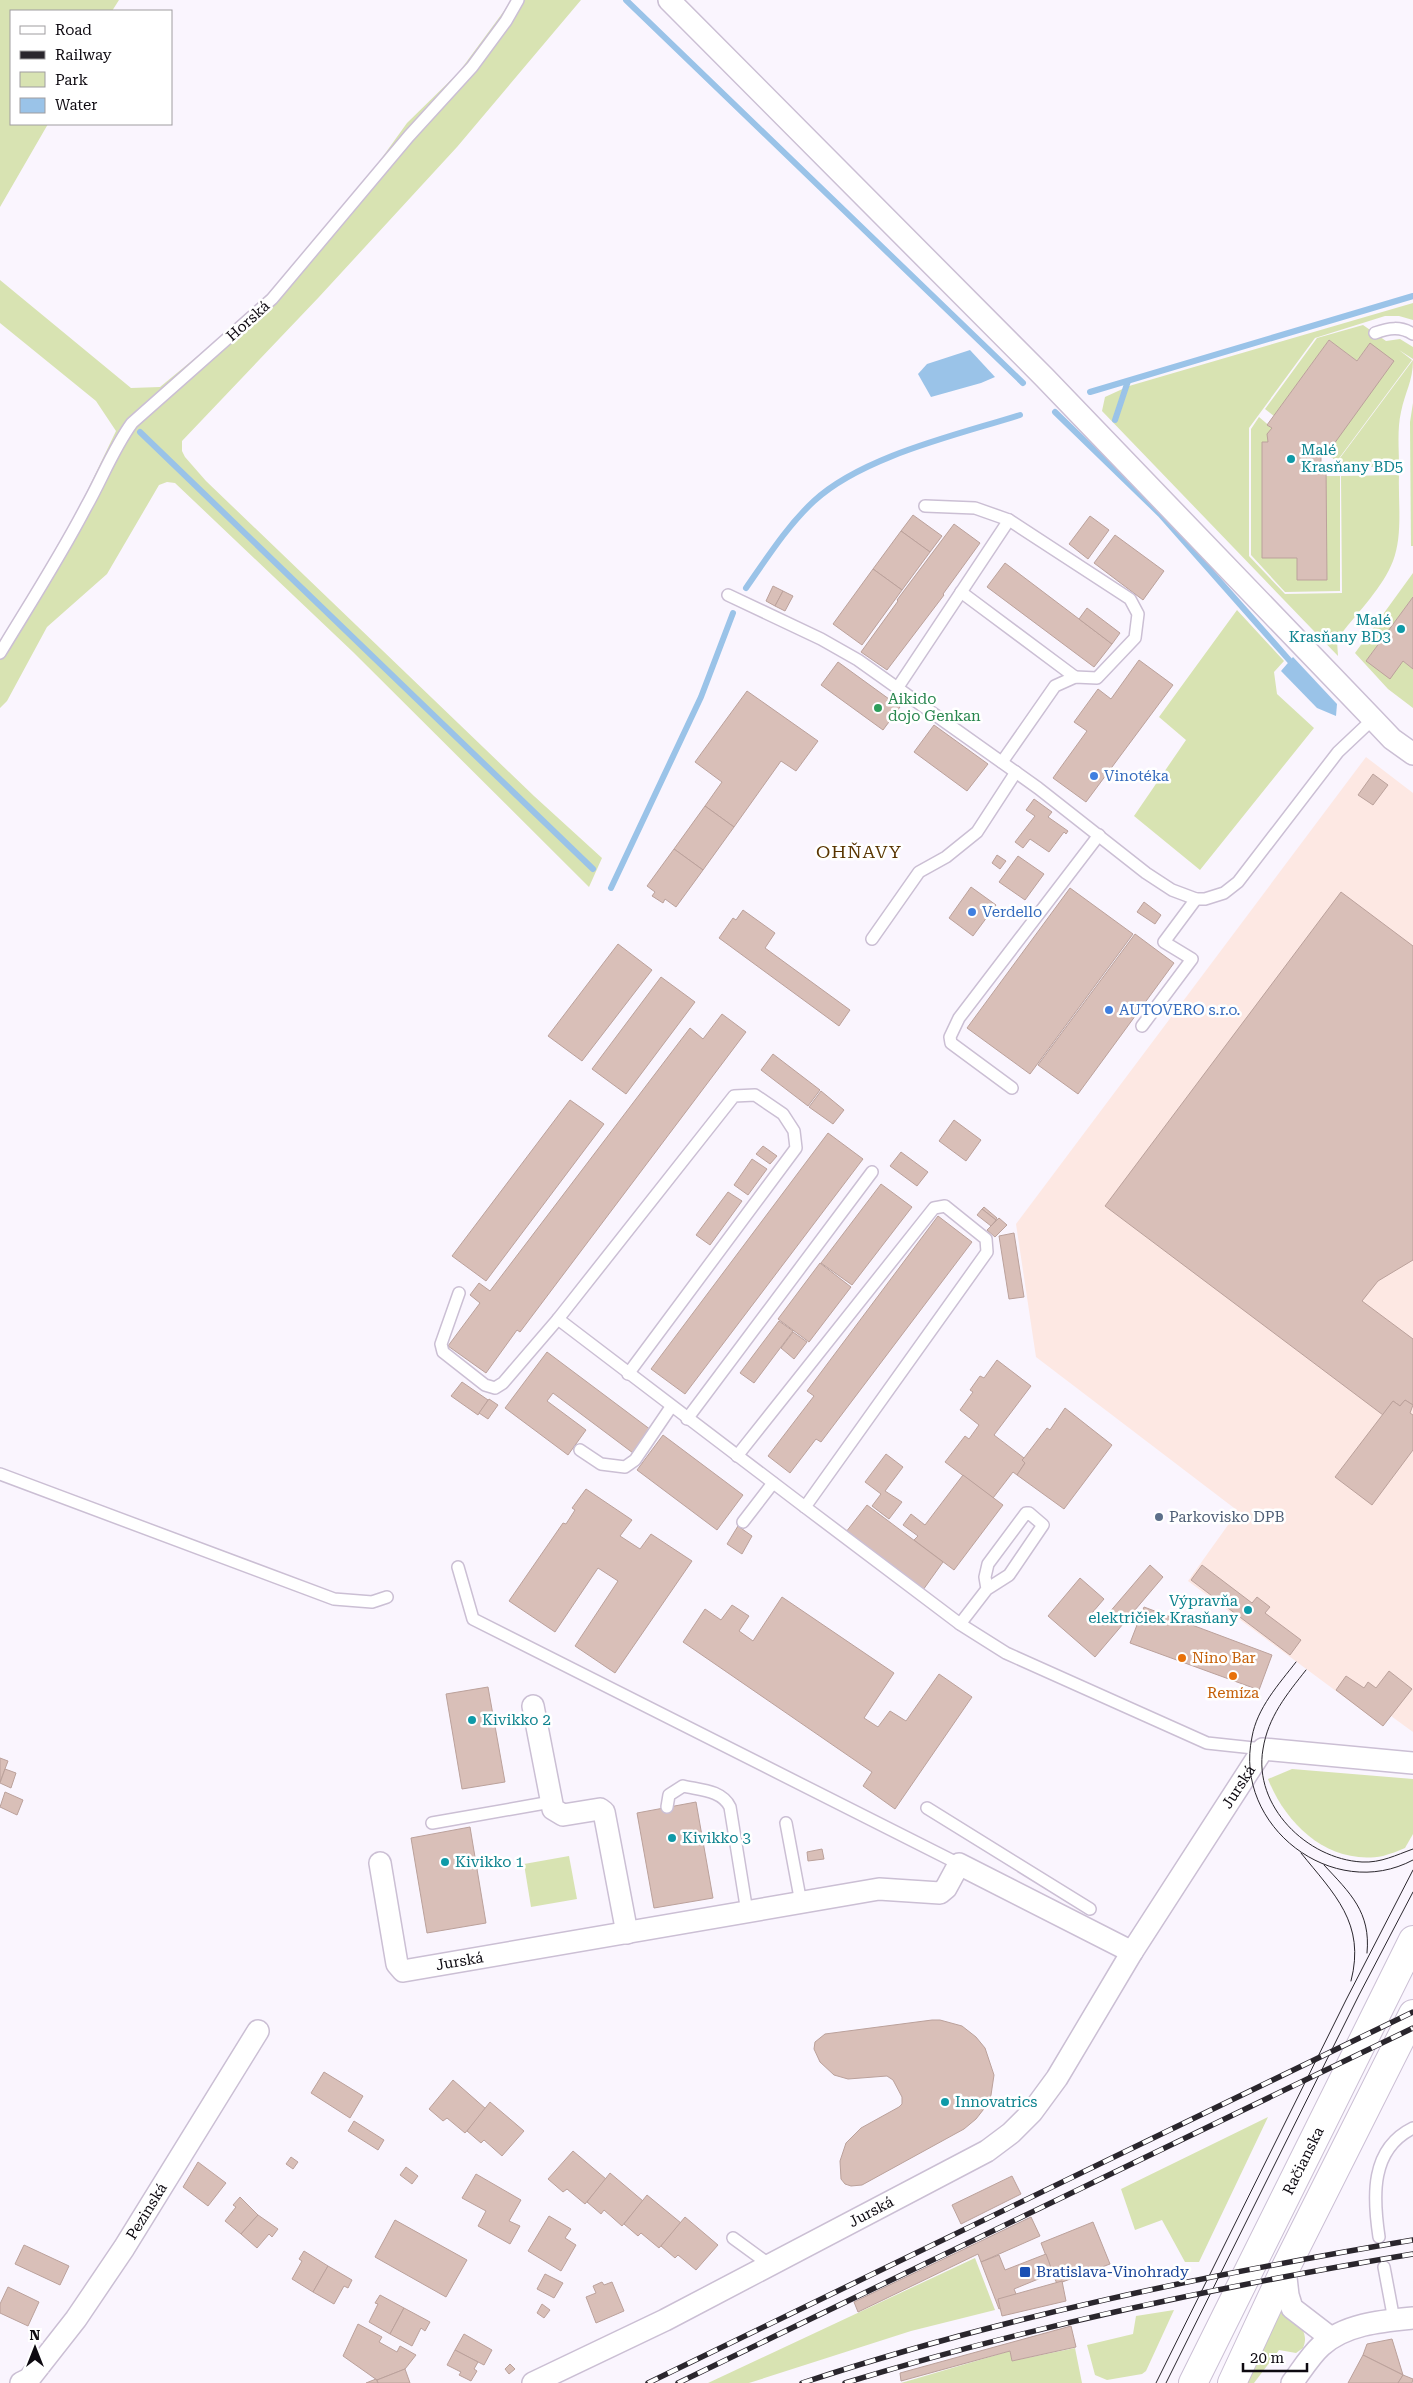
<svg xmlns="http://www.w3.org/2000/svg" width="1413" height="2383" font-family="'Roboto Serif',serif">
  <rect width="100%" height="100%" fill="#faf5fe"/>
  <!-- industrial -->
  <polygon fill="#fde8e3" points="1366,757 1413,793 1413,1732 1391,1716 1383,1726 1188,1581 1238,1511 1036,1357 1016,1224"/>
  <!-- green -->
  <g fill="#d8e3b2">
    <polygon points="0,0 119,0 112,11 11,11 11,124 48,124 0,207"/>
    <polygon points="512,0 581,0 457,147 319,297 182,441 182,451 185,457 206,481 534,796 602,858 589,887 353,652 175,483 167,482 159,485 107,574 47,627 7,701 0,708 0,641 64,539 116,431 96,401 0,323 0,280 131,388 160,387 263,302 353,198 407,123 459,72"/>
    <path d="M1413,303V320L1399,316H1385L1315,338L1249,428V556L1285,594L1342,593L1341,476L1399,475C1398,502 1403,535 1393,561C1383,587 1359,611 1341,634L1337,641L1338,656L1102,411L1105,397L1129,386Z"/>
    <polygon points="1363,325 1386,341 1400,339 1413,347 1413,359 1399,350 1412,360 1337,461 1326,454 1370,343 1357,361 1329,340 1274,416 1265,409 1317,338"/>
    <path d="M1413,360C1413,381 1405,392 1401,412C1397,429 1399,449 1399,467H1337V462Z"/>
    <polygon points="1413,403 1413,546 1411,546 1410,422"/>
    <polygon points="1259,417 1272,428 1268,434 1268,442 1262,442 1262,558 1297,558 1297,580 1326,580 1326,476 1340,476 1340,591 1285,592 1251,555 1251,429"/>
    <polygon points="1413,573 1413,597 1366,661 1403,661 1413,669 1413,708 1388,689 1355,653"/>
    <polygon points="1237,610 1284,661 1274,672 1277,694 1314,728 1200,870 1134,816 1186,740 1159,717"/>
    <path d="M1292,1769L1413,1779V1834L1405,1848C1398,1851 1390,1854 1383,1856C1329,1866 1286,1825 1268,1779Z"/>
    <polygon points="569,1856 577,1899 531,1907 524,1864"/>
    <polygon points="1268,2117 1199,2262 1185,2262 1162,2220 1135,2230 1121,2189"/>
    <polygon points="975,2258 995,2310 911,2331 749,2383 708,2383"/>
    <path d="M1282,2309C1294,2320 1311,2330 1303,2348L1296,2353L1279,2350L1254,2383H1243Z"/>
    <polygon points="1174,2310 1146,2371 1142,2374 1107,2380 1095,2375 1087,2345 1133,2334 1136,2316"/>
    <polygon points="1075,2348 1082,2383 901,2383 1010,2351 1012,2361"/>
  </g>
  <!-- water -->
  <g fill="#9ac3e8">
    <polygon points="970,350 995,377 981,383 931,397 918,374 927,364"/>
    <polygon points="1293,657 1337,704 1336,716 1317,708 1281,671"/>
  </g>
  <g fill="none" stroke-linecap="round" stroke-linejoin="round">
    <!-- stream -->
    <g stroke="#9ac3e8" stroke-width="6">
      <polyline points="626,0 1023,383"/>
      <polyline points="1090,392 1413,296"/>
      <polyline points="1055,412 1160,514 1290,661"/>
      <polyline points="1115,420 1128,381"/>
      <polyline points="140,432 593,869"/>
      <path d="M746,588C767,558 787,526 814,501C863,456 957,435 1020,415"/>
      <polyline points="611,888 701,697 733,613"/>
    </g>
  </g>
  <!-- building -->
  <g fill="#d9bfb8" stroke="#bba19b">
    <polygon points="1329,340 1357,361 1370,343 1394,361 1326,455 1321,452 1321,464 1326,464 1327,580 1297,580 1297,558 1262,558 1262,442 1268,442 1267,434 1272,428 1267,425"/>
    <polygon points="913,515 942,536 930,552 901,531"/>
    <polygon points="1090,516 1109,530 1088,559 1069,544"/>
    <polygon points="954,524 980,543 943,594 944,595 887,670 861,652 898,601 897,600"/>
    <polygon points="901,531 930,552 902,590 873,569"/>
    <polygon points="1115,535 1164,571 1143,600 1094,563"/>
    <polygon points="1005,563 1112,644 1094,667 987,587"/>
    <polygon points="873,569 902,590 862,645 833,624"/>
    <polygon points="773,586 783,591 775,606 766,601"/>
    <polygon points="783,591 793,596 785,611 775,606"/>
    <polygon points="1413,597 1413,669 1403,661 1390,679 1366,661"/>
    <polygon points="1087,608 1120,633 1112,644 1079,619"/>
    <polygon points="1139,660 1173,685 1086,802 1053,778 1087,731 1074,722 1098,689 1111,699"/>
    <polygon points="838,662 900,707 883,730 821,685"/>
    <polygon points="747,691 818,741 796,771 781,761 734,827 705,806 722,782 695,762"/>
    <polygon points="934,725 988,764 967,791 914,752"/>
    <polygon points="1373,774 1388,785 1373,805 1358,795"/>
    <polygon points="1034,799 1052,812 1048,817 1068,831 1066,834 1064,832 1049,852 1030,839 1023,848 1015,842 1035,816 1026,810"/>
    <polygon points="705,806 734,827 703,870 674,849"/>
    <polygon points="674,849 703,870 676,907 665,899 663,903 652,896 655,892 647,886"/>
    <polygon points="997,855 1006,861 1000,869 992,863"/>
    <polygon points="1018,856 1044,874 1025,900 999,882"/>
    <polygon points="971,887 996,905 973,936 949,918"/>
    <polygon points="1070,888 1133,934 1030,1074 967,1028"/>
    <polygon points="1341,892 1413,946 1413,1260 1378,1281 1362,1301 1413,1339 1413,1405 1405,1400 1400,1406 1393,1401 1383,1415 1105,1206"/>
    <polygon points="1144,902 1161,915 1155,924 1137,912"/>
    <polygon points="743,910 775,933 765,948 850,1010 839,1026 719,938 733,918 736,920"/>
    <polygon points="1135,934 1174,963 1078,1094 1038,1065"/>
    <polygon points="618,944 652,970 582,1061 548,1036"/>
    <polygon points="661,977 695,1002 626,1094 592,1069"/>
    <polygon points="722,1014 746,1032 520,1332 517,1330 486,1373 448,1346 480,1303 470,1295 479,1283 490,1291 690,1028 703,1039"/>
    <polygon points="773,1054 820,1090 808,1106 761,1070"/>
    <polygon points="821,1091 844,1110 833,1124 809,1107"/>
    <polygon points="570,1100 604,1124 486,1281 452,1256"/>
    <polygon points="954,1120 981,1140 966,1161 939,1141"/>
    <polygon points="828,1133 863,1159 685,1394 651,1369"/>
    <polygon points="763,1146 777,1156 770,1164 756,1154"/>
    <polygon points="901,1152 928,1172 917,1186 890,1166"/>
    <polygon points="752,1159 767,1169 748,1195 734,1185"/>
    <polygon points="881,1184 912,1207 852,1285 821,1263"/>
    <polygon points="728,1192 742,1201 710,1245 696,1235"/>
    <polygon points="984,1207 997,1218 996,1220 982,1209"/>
    <polygon points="982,1209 996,1220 991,1226 977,1215"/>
    <polygon points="938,1216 972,1242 821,1442 816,1439 790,1473 768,1456 814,1396 807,1391"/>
    <polygon points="999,1218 1007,1225 995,1237 987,1230"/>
    <polygon points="1014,1233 1024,1297 1009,1299 999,1236"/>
    <polygon points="820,1263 851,1287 809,1342 778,1319"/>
    <polygon points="779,1321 793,1331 754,1383 740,1373"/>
    <polygon points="793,1332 807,1342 794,1359 781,1348"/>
    <polygon points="547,1352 651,1430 633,1453 553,1393 547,1401 586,1430 568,1455 505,1408"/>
    <polygon points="997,1360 1031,1386 994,1435 1024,1458 1022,1460 1025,1463 1017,1475 1013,1472 993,1498 945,1462 965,1436 969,1439 979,1425 960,1410 973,1392 970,1390 980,1376 984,1378"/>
    <polygon points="462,1382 488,1400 478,1415 451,1396"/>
    <polygon points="489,1399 498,1405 488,1419 479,1413"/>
    <polygon points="1405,1400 1413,1405 1410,1413 1413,1415 1413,1450 1372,1505 1335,1477 1393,1401 1400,1406"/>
    <polygon points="1065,1408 1112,1445 1064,1509 1017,1475 1025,1463 1022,1460 1024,1458 1047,1428 1050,1430"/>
    <polygon points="663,1435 743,1495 717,1530 637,1470"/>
    <polygon points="886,1454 903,1467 885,1491 902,1502 889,1519 872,1506 881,1494 865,1482"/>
    <polygon points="963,1475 1003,1505 954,1570 914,1540 918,1536 903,1525 911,1514 925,1525"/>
    <polygon points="586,1489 632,1520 620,1536 640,1549 651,1534 692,1561 615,1673 575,1646 618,1581 598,1568 555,1632 509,1601 563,1523 566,1524 575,1510 572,1508"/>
    <polygon points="867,1505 943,1562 923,1590 846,1532"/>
    <polygon points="738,1526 752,1536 742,1554 727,1544"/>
    <polygon points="1150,1565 1163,1577 1095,1657 1048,1616 1080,1578 1104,1599 1092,1613 1102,1621"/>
    <polygon points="1202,1565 1252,1603 1257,1597 1270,1607 1265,1613 1301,1640 1290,1655 1191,1580"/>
    <polygon points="782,1597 894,1673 864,1718 878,1727 890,1711 906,1721 939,1674 972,1697 895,1809 863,1786 872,1772 683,1642 705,1609 721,1620 732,1605 749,1616 739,1631 753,1641"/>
    <polygon points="1144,1607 1272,1655 1259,1690 1130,1643"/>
    <polygon points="1389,1671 1412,1689 1383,1726 1336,1690 1346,1676 1364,1688 1368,1682 1376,1688"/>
    <polygon points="488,1687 505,1782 462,1789 446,1694"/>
    <polygon points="0,1758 8,1761 0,1782"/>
    <polygon points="5,1769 16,1773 11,1788 0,1783"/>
    <polygon points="5,1792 23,1800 17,1815 0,1807"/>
    <polygon points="696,1802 713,1898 654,1908 637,1813"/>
    <polygon points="470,1827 486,1923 427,1933 411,1838"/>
    <polygon points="822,1849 824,1859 808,1861 807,1852"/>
    <polygon points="932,2020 940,2020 962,2026 976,2037 985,2048 994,2075 991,2095 987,2105 976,2119 964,2129 862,2185 851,2186 845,2184 841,2179 840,2161 846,2143 861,2128 899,2107 902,2104 902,2097 893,2080 887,2076 848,2079 834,2075 820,2062 814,2049 815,2042 825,2034"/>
    <polygon points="324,2072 363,2096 350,2118 311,2093"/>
    <polygon points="453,2080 486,2109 465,2133 447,2118 443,2121 429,2109"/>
    <polygon points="490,2102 524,2131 502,2156 484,2140 481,2143 467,2131"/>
    <polygon points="354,2121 384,2140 378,2150 348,2131"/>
    <polygon points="573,2151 606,2179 585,2204 567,2189 563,2192 548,2179"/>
    <polygon points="291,2157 298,2162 293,2169 286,2164"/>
    <polygon points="198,2162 226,2183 208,2206 183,2187"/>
    <polygon points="406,2167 418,2176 412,2184 400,2175"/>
    <polygon points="610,2173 643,2201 622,2226 604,2210 601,2214 587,2202"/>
    <polygon points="476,2174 521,2200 509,2221 520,2226 510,2244 478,2226 486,2211 462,2198"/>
    <polygon points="1012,2176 1021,2194 961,2224 952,2205"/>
    <polygon points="647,2195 681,2223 659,2248 641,2233 638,2236 624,2224"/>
    <polygon points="240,2197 258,2215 241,2234 225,2221 236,2207 233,2205"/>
    <polygon points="258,2215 278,2229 272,2237 269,2234 257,2248 241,2234"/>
    <polygon points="549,2216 571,2229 565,2238 576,2245 561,2271 528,2251"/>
    <polygon points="685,2217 718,2245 696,2270 678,2255 675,2258 661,2246"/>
    <polygon points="1031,2217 1040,2236 981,2262 978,2254 858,2312 854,2302"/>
    <polygon points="395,2220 467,2260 446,2297 375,2257"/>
    <polygon points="1093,2222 1110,2264 1057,2284 1041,2243"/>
    <polygon points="24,2245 69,2266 60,2285 15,2264"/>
    <polygon points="304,2251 328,2266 313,2292 292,2279 302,2261 299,2259"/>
    <polygon points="1046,2254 1053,2273 1014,2289 1019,2301 999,2309 981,2262 999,2255 1005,2270"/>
    <polygon points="328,2266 352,2280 348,2288 344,2286 334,2304 313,2292"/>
    <polygon points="545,2274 563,2283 554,2298 537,2289"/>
    <polygon points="1062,2281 1066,2301 1002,2316 998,2299"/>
    <polygon points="602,2282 604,2285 612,2282 624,2311 596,2323 586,2297 596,2293 593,2286"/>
    <polygon points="8,2287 39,2302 28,2326 0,2313 0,2304"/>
    <polygon points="380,2295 404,2308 390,2334 369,2322 378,2304 375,2303"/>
    <polygon points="542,2304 550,2310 544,2318 537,2313"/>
    <polygon points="404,2308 430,2322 425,2331 421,2328 412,2346 390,2334"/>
    <polygon points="358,2324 382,2337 379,2342 397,2352 400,2346 416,2355 405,2369 377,2380 343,2356"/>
    <polygon points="1071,2326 1076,2347 1012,2361 1010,2351 901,2381 900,2373"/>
    <polygon points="464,2334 492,2350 484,2365 455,2350"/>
    <polygon points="1392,2339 1403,2375 1363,2355 1367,2344"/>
    <polygon points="455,2350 478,2362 474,2369 477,2371 471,2381 459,2375 461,2372 447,2365"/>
    <polygon points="1363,2355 1403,2375 1398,2383 1348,2383"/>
    <polygon points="510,2364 515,2369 509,2374 505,2369"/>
    <polygon points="405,2369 410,2383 378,2383 377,2380"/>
    <polygon points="1403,2375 1413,2379 1412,2383 1398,2383"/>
    <polygon points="376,2379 378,2383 366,2383"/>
  </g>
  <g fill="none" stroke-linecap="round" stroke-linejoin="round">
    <!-- lane casing -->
    <g stroke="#cbbfd4" stroke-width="14">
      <g id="lane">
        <path d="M1375,333C1389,328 1400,326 1413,334"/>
        <polyline points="925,506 975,508 1009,520 1130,599 1138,614 1135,638 1097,678 1075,677 1055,686 1002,762"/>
        <polyline points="961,592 1075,677"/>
        <polyline points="728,595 821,639 858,660 1038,788 1146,873 1172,890 1196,899 1205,899 1224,893 1238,882 1338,752 1373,719"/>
        <path d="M0,653C29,605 60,557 86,507C102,479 113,449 132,423L272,299L409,136L472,67L506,21L518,0"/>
        <polyline points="898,687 1009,520"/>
        <polyline points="872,939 919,872 946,857 977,832 1016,772"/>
        <polyline points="1142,1026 1192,959 1164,942 1196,899"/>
        <polyline points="1012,1088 951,1043 950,1037 959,1018 1099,835"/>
        <polyline points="459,1293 441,1344 443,1352 485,1385 495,1388 503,1383 558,1319 734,1096 755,1095 783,1114 794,1131 796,1148 628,1374"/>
        <polyline points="558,1319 805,1507"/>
        <polyline points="687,1419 872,1172"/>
        <polyline points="580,1450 601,1464 625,1467 635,1460 671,1407"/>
        <polyline points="737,1456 934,1208 945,1206 986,1239 987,1252 805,1507 960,1624 1006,1653 1207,1743 1263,1749"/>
        <polyline points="0,1474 334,1599 372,1602 387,1597"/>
        <polyline points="743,1522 773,1483"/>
        <polyline points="458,1567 473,1619 959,1864"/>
        <polyline points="960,1624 987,1589 1009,1575 1043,1525 1029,1513 1026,1513 988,1564 985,1577 987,1589"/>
        <path d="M667,1807L669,1795L683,1786C700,1790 722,1790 730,1807L747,1912"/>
        <polyline points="927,1808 1090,1909"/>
        <polyline points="432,1823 551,1802"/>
        <polyline points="786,1823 801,1903"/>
        <path d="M1379,2237C1373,2197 1370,2149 1413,2128"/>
        <polyline points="733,2238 770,2265"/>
        <polyline points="1384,2267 1394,2320"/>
      </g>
    </g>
    <!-- street casing -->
    <g stroke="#cbbfd4" stroke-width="24">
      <g id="street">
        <polyline points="669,0 1045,378 1373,719 1392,739 1413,754"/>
        <polyline points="533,1706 553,1809 563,1815 600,1809 604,1812 627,1933"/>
        <path id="s1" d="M380,1863L397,1964L403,1971L879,1889L940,1893L946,1888L959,1864L1132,1952"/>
        <polyline points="1285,2269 1288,2295 1292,2308 1331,2338"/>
        <path id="s2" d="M21,2383L29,2379L76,2319L124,2248L258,2031"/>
        <path id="s3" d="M533,2383L665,2320L987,2151L1011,2133L1032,2112L1057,2078L1132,1952L1263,1749L1413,1763"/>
        <path d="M1292,2383C1301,2371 1310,2356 1321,2346C1345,2324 1382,2321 1413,2318"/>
      </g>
    </g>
    <!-- secondary casing -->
    <g stroke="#cbbfd4" stroke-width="30">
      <g id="secondary">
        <path id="s4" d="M1193,2383L1413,1940"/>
        <polyline points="1232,2383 1285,2269 1413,2014"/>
      </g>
    </g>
    <!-- lane -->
    <use href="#lane" stroke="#fff" stroke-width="11"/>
    <!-- street -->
    <use href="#street" stroke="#fff" stroke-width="21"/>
    <!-- secondary -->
    <use href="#secondary" stroke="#fff" stroke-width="28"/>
    <!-- tram -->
    <g stroke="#2a262d" stroke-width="1">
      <path d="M1296,1662C1279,1684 1257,1708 1252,1737C1233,1826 1333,1903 1413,1860"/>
      <path d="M1306,1670C1287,1694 1268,1717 1263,1749C1253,1806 1307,1859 1362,1862C1381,1863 1396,1855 1413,1849"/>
      <path d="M1301,1853C1334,1894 1366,1923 1351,1981"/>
      <path d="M1324,1865C1350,1893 1371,1912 1367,1953"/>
      <polyline points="1156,2383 1346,2000 1413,1870"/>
      <polyline points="1166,2383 1359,1995 1413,1892"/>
    </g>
    <!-- rail casing -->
    <g stroke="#2a262d" stroke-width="5.5">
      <g id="rail">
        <polyline points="648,2383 1413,2012"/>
        <polyline points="678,2383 1413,2028"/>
        <path d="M802,2383C1001,2317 1207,2275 1413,2240"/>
        <path d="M845,2383C1031,2326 1221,2286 1413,2254"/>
      </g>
    </g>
    <!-- rail -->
    <use href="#rail" stroke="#fff" stroke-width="4" stroke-dasharray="11" stroke-linecap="butt"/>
  </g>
  <!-- markers -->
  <g fill="#0f9aa8" stroke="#fff" stroke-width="2">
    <circle cx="1291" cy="459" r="5"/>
    <circle cx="1401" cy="629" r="5"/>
    <circle cx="1248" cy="1610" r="5"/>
    <circle cx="472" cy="1720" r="5"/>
    <circle cx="672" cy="1838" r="5"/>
    <circle cx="445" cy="1862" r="5"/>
    <circle cx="945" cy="2102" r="5"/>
  </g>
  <circle fill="#2e9e5b" stroke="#fff" stroke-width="2" cx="878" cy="708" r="5"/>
  <g fill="#3f7fe0" stroke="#fff" stroke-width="2">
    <circle cx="1094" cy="776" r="5"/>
    <circle cx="972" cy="912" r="5"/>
    <circle cx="1109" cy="1010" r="5"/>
  </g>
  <circle fill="#5c6f8a" stroke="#fff" stroke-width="2" cx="1159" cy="1517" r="5"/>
  <g fill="#e8710a" stroke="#fff" stroke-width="2">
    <circle cx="1182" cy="1658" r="5"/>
    <circle cx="1233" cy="1676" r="5"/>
  </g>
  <rect fill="#1a4fb4" stroke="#fff" stroke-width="2" x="1019" y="2266" width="12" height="12" rx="2.5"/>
  <g text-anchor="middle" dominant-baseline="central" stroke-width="5" stroke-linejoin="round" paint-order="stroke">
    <!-- street labels -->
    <g font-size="15" fill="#0e0a11" stroke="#fff">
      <text transform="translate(248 321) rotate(-42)">Horská</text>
      <text stroke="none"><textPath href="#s3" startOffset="955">Jurská</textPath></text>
      <text stroke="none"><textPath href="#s1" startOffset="169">Jurská</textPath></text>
      <text stroke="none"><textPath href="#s4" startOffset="248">Račianska</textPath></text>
      <text stroke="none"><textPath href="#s2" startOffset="214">Pezinská</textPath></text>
      <text stroke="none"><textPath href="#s3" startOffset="379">Jurská</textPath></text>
    </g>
    <!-- culture labels -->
    <g font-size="15" fill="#0d838f" stroke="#fff" text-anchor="start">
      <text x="1301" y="450">Malé<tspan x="1301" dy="17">Krasňany BD5</tspan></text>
      <text x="1391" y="620" text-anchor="end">Malé<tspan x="1391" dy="17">Krasňany BD3</tspan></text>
      <text x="1238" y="1601" text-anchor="end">Výpravňa<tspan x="1238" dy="17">električiek Krasňany</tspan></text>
      <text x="482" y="1720">Kivikko 2</text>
      <text x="682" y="1838">Kivikko 3</text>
      <text x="455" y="1862">Kivikko 1</text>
      <text x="955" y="2102">Innovatrics</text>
    </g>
    <!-- leisure labels -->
    <g font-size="15" fill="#27864d" stroke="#fff" text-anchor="start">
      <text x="888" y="699">Aikido<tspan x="888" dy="17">dojo Genkan</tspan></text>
    </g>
    <!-- shop labels -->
    <g font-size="15" fill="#366cbe" stroke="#fff" text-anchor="start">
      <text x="1104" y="776">Vinotéka</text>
      <text x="982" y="912">Verdello</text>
      <text x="1119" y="1010">AUTOVERO s.r.o.</text>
    </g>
    <!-- service labels -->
    <g font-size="15" fill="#4e5e75" stroke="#fff" text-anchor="start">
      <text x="1169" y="1517">Parkovisko DPB</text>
    </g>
    <!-- food labels -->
    <g font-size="15" fill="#c56008" stroke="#fff" text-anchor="start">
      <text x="1192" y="1658">Nino Bar</text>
      <text x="1233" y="1693" text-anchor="middle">Remíza</text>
    </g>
    <!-- transit labels -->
    <g font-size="15" fill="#164399" stroke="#fff" text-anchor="start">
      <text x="1036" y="2272">Bratislava-Vinohrady</text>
    </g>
    <!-- quarter labels -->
    <g font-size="18" letter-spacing="1" fill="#593500" stroke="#fff">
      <text x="859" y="851">OHŇAVY</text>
    </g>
  </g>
  <!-- legend -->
  <rect x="10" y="10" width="162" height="115" fill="#ffffff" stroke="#9f9da0"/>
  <rect x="20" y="26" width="25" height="8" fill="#ffffff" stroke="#9f9da0"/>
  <text x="55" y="35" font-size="15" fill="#0e0a11">Road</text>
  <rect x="20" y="51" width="25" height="8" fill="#2a262d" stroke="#9f9da0"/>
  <text x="55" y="60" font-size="15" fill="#0e0a11">Railway</text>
  <rect x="20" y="72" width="25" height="15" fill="#d8e3b2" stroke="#9f9da0"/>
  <text x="55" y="85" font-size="15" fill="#0e0a11">Park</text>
  <rect x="20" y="98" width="25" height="15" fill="#9ac3e8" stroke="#9f9da0"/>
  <text x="55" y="110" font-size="15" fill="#0e0a11">Water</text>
  <!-- north arrow -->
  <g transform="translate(35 2348)" stroke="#ffffff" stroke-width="4" paint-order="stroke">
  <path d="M0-4L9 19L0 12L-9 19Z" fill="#0e0a11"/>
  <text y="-8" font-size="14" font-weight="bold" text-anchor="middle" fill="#0e0a11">N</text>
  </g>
  <!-- scale -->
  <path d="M1243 2363v8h64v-8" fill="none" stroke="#0e0a11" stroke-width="2.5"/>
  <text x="1250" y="2363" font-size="15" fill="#0e0a11" stroke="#ffffff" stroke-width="4" paint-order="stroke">20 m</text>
</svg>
